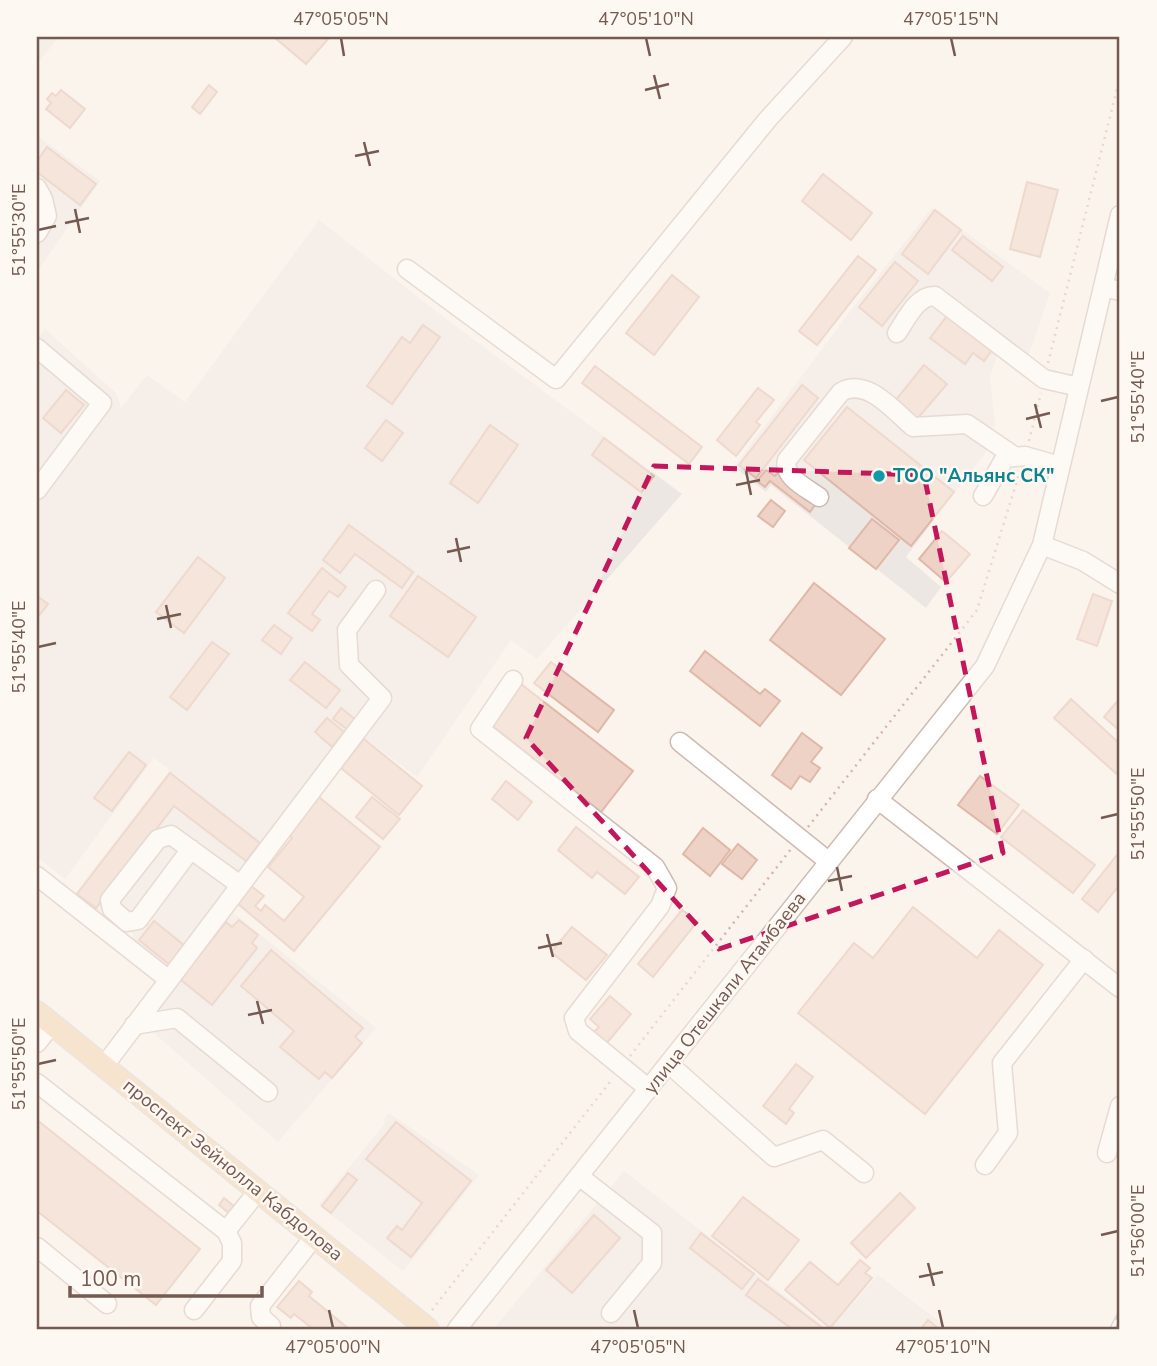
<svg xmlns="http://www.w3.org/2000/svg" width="1157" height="1366" font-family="'Nunito Sans',sans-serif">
  <rect width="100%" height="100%" fill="#fbf4ec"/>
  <!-- industrial -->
  <g fill="#ede7e4">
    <polygon points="37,37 59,37 37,64"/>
    <polygon points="37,136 100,181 37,272"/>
    <polygon points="932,208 1050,293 1028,357 1008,342 997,356 990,377 995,425 981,443 988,449 906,557 941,587 926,608 771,485 766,492 734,467 852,309"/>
    <polygon points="319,220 454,325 682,494 537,659 511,640 417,777 353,729 171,969 132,943 133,934 125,929 118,931 77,898 76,892 170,770 154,758 65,879 37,857 37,340 45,329 117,394 121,408 147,375 185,402"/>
    <polygon points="231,911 376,1028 278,1142 154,1033 154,1012"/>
    <polygon points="389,1113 479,1175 403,1271 319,1205 385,1123 384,1119"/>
    <polygon points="624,1171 828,1329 500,1329 496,1326"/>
    <polygon points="878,1275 949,1329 831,1329"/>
  </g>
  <!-- building -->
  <g fill="#eed2c6" stroke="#dfb8a8" stroke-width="2">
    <polygon points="274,37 330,37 306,64"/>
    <polygon points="209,85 217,92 200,114 192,107"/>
    <polygon points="61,90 85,109 70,128 46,109 51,103 47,99 52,93 56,96"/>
    <polygon points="47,147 96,184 80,205 37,172 37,161"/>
    <polygon points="823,174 872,213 851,240 802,201"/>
    <polygon points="1027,182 1058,190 1040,257 1010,249"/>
    <polygon points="935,210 961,230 928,274 902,254"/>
    <polygon points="963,236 1003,267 992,281 952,250"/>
    <polygon points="858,256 876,270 817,345 799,331"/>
    <polygon points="895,262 918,281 882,326 859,307"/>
    <polygon points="672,275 699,297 654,355 626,333"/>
    <polygon points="947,316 992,350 984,361 973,353 965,364 930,338"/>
    <polygon points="423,325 440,337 392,404 367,386 402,337 410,343"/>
    <polygon points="924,365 947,384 917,419 895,401"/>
    <polygon points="595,366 702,447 689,464 582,383"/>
    <polygon points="802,385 818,398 756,478 739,465"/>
    <polygon points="758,388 774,400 756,422 760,425 736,456 717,440"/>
    <polygon points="66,390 84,405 61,433 43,418"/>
    <polygon points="847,407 954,492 911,546 804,460"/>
    <polygon points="386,420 403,433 382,461 365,448"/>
    <polygon points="490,425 518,445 478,503 450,483"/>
    <polygon points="604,438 654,476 641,492 592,455"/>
    <polygon points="766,470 775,476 778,472 817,502 810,512 770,481 765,487 757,481"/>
    <polygon points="771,500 785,511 773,527 758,516"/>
    <polygon points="872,519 899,540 876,569 849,548"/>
    <polygon points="349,525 413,572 402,588 355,554 340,573 323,560"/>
    <polygon points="942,531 970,554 946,582 919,559"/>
    <polygon points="198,557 225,578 184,633 156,612"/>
    <polygon points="322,568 346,587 338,597 329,591 312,614 320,620 312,631 288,613"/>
    <polygon points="418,576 476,617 448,657 390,616"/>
    <polygon points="814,583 885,639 841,695 770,640"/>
    <polygon points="1093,594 1112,601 1097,646 1077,639"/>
    <polygon points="37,596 48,604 37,618"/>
    <polygon points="274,625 292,638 281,654 262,640"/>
    <polygon points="212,642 229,654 187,710 170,697"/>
    <polygon points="705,651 760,694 765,689 780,701 760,726 690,671"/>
    <polygon points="305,662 340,690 326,708 290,680"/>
    <polygon points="551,662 614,710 598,732 534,683"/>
    <polygon points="521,684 633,771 601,812 490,724"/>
    <polygon points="1120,698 1120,731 1104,717"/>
    <polygon points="1071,699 1120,744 1120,777 1054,718"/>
    <polygon points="341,708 356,720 348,730 333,719"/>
    <polygon points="327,718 344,732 332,747 315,732"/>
    <polygon points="802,733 822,748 811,762 820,768 810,782 800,776 791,789 772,775"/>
    <polygon points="364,739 422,786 399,815 341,768"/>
    <polygon points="129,752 146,765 112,811 94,798"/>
    <polygon points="170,773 260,843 246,861 174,806 96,908 77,894"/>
    <polygon points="980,776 1019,805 997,834 958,805"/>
    <polygon points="506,781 532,802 518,820 492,799"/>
    <polygon points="319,797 380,847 294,951 237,903 251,886 264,896 255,906 261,911 265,905 284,921 304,897 268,867 292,838 289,834"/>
    <polygon points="372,797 400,819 383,839 356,817"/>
    <polygon points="1023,810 1095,865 1073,893 1001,837"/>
    <polygon points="576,827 639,877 625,894 597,872 592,878 558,850"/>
    <polygon points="703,828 730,850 710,876 683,854"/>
    <polygon points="738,844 757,860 742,879 722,864"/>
    <polygon points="1120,851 1120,884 1098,912 1082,899"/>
    <polygon points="913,907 977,958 999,930 1043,965 925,1114 798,1013 854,943 873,958"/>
    <polygon points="682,910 697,922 653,977 638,964"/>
    <polygon points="239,920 258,935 252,943 257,948 212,1005 180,979 226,922 232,927"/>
    <polygon points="154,921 185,946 170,965 139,940"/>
    <polygon points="572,927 607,955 586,980 551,952"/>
    <polygon points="271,950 363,1028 355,1037 362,1043 332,1078 325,1072 319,1079 280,1047 294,1031 241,986"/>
    <polygon points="610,996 631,1014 606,1044 593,1033 599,1027 590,1019"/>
    <polygon points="796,1064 813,1077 789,1109 794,1113 786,1124 763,1106"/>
    <polygon points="37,1120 200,1249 156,1305 37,1211"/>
    <polygon points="396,1122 471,1181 411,1257 387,1238 397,1226 402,1230 422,1203 366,1159"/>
    <polygon points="348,1173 357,1180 331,1213 322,1206"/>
    <polygon points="900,1193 915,1208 866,1258 851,1243"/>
    <polygon points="743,1197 799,1240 768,1280 712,1236"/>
    <polygon points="224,1198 235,1207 230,1214 219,1205"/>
    <polygon points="594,1215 620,1238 572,1293 546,1270"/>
    <polygon points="701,1233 754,1274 742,1289 690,1248"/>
    <polygon points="860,1260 870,1268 865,1273 872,1278 830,1328 785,1290 810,1262 838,1285"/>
    <polygon points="758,1279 824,1329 792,1329 746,1295"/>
    <polygon points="299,1281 312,1292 309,1296 349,1329 313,1329 294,1314 291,1318 277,1307"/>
    <polygon points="928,1320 939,1329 921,1329"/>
  </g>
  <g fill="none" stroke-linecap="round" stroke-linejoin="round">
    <!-- minor casing -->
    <g stroke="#cdbbb2" stroke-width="21">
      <g id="minor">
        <polyline points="37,188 43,199 47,216 37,233"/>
        <polyline points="407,269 556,379 768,119 843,37"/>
        <polyline points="1103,287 1120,291"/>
        <path d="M897,333C906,320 917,295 935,296L1044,379L1079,387"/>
        <polyline points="37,348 102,403 37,490"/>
        <polyline points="983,496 1005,458 1025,456 1060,466"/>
        <path d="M819,497C807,488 782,477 787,460L841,392C867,377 894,411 913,427L967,424L1014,456"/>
        <polyline points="1042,545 1083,561 1120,584"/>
        <polyline points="513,680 480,729 655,867 667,888 660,906 574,1018 578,1031 649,1089"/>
        <polyline points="680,742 828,861"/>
        <polyline points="877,799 1120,988"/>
        <polyline points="191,849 138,920 127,922 112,909 110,900 158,839 171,835 240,885"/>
        <polyline points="37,876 169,980"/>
        <polyline points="134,1025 177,1018 268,1092"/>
        <polyline points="37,1043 52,1024"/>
        <polyline points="669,1064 774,1157 823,1140 864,1173"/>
        <polyline points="104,1066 382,698 349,665 347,630 376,590"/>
        <polyline points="37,1083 226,1231 232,1243 232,1261 194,1310"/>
        <polyline points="1107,1153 1120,1106"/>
        <polyline points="985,1165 1008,1133 1002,1063 1084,959"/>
        <polyline points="579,1176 652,1233 652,1263 611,1313"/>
        <polyline points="226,1231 258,1191"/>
        <polyline points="37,1247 107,1304"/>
        <polyline points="271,1326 261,1317 260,1306 314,1237"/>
        <polyline points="457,1329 985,666 1042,545 1120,215"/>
      </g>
    </g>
    <!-- major casing -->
    <g stroke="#d8d1ce" stroke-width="24">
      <polyline id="major" points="37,1012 428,1329"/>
    </g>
    <!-- path -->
    <g stroke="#d3b5a9" stroke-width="2.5" stroke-dasharray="2 5" stroke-linecap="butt">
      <polyline points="1048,363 1120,77"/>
      <polyline points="1029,441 1041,393"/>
      <polyline points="808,827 977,610 1020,471"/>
      <polyline points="630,1056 791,849"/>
      <polyline points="432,1310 613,1078"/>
    </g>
    <!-- minor -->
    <use href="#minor" stroke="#fff" stroke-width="18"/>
    <!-- major -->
    <use href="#major" stroke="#f2d1ac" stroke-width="21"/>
    <!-- rail casing -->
    <g stroke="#b6aac5" stroke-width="6">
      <polyline id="rail" points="1112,1329 1120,1314"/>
    </g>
    <!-- rail -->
    <use href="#rail" stroke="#fef8f2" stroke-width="3.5" stroke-dasharray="10" stroke-linecap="butt"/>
  </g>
  <!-- marked area -->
  <path d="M0 0H1157V1366H0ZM654,466L924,475L1003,853L719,949L526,738Z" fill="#fbf4ec" fill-opacity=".55" fill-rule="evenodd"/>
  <path fill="none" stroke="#c2185b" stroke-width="5" stroke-dasharray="14 9" stroke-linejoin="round" d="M654,466L924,475L1003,853L719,949L526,738Z"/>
  <!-- ticks -->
  <path fill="none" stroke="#745a51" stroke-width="2.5" d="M341,38L344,56M646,38L650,56M951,38L955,56M654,75L660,99M645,90L669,84M364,142L370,166M355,156L379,151M75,209L80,233M65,223L89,218M38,230L56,226M1101,401L1118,397M1035,404L1041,428M1026,419L1050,413M746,471L751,495M736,485L760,480M456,538L461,562M447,552L470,547M166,605L171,628M157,619L181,614M38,647L56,643M1101,818L1118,814M837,867L842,891M828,881L852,876M547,934L553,957M538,948L562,943M257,1001L263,1024M248,1015L272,1010M38,1064L56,1060M1101,1235L1118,1231M928,1263L934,1286M919,1277L943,1272M329,1310L333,1328M634,1310L638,1328M939,1310L943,1328"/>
  <!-- markers -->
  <circle fill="#0f9aa8" stroke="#fef8f2" stroke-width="2.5" cx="879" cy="476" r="7"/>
  <g text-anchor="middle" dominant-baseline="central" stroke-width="5" stroke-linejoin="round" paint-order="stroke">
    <!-- culture labels -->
    <g font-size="19" font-weight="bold" fill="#0d838f" stroke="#fef8f2" text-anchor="start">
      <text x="893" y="476">ТОО "Альянс СК"</text>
    </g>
    <!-- street labels -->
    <g font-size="19" fill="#745a51" stroke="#fef8f2">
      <text transform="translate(725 993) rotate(-52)">улица Отешкали Атамбаева</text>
      <text transform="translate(233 1170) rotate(39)">проспект Зейнолла Кабдолова</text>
    </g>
  </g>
  <!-- border -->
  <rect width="1157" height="1366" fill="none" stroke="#fef8f2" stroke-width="77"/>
  <!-- scale -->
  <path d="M70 1286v10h192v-10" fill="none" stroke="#745a51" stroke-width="3.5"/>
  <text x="80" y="1286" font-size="21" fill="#745a51" stroke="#fef8f2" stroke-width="5" paint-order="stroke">100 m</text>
  <rect x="38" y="38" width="1080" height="1290" fill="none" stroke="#745a51" stroke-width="2.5"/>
  <g font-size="18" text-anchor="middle" fill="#745a51">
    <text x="341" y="25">47°05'05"N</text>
    <text x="646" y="25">47°05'10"N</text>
    <text x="951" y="25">47°05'15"N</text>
    <text transform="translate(19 230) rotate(-90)" y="6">51°55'30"E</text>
    <text transform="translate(1138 397) rotate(-90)" y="6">51°55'40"E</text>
    <text transform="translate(19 647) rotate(-90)" y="6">51°55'40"E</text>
    <text transform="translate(1138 814) rotate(-90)" y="6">51°55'50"E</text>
    <text transform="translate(19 1064) rotate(-90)" y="6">51°55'50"E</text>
    <text transform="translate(1138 1231) rotate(-90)" y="6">51°56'00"E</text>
    <text x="333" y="1353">47°05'00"N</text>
    <text x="638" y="1353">47°05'05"N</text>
    <text x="943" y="1353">47°05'10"N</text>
  </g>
</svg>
